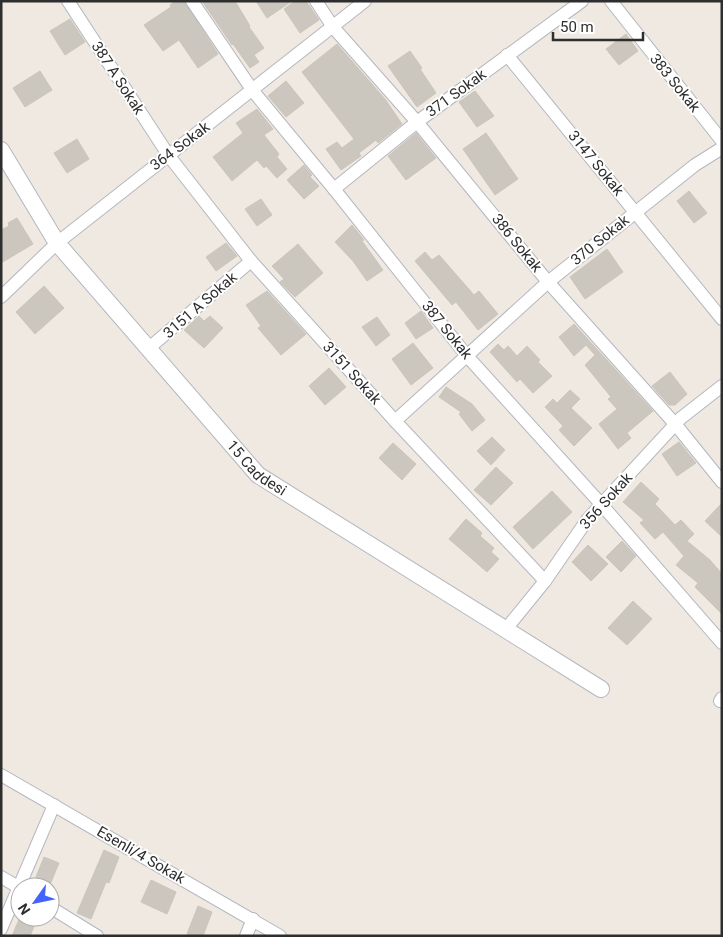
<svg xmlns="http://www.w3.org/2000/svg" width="723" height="937" font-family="Roboto,sans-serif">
  <rect width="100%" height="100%" fill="#efe9e1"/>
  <!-- building -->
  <g fill="#cbc7bf" stroke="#cbc5ba">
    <polygon points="175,1 184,1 218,54 198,68 179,40 163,51 144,25 171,7 170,5"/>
    <polygon points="202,1 235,1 250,26 249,27 264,48 254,55 259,62 250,68 233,44 232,45"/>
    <polygon points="256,1 292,1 267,18"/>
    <polygon points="295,1 306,1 319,20 300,33 284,9"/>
    <polygon points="70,19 85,42 65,55 50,31"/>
    <polygon points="626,34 638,51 619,65 606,49"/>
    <polygon points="337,44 385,99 402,124 378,143 376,140 359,153 361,156 341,170 326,149 337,142 342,148 354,139 302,72"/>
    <polygon points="410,51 422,68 420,69 436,93 417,107 388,66"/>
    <polygon points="40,71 52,90 25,107 13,88"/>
    <polygon points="286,81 304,103 286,117 268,96"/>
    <polygon points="475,91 494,116 477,127 459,102"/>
    <polygon points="257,109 273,129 264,135 279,154 277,157 287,169 277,178 266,166 264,168 257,160 232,181 213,157 243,133 236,123"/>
    <polygon points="416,133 436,158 406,180 388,156"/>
    <polygon points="486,133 518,179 495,195 463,149"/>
    <polygon points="77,139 89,159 67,173 54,153"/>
    <polygon points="304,165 312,175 310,177 319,186 304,199 287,180"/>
    <polygon points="689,191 707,213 694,223 677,201"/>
    <polygon points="261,199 272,215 257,226 245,209"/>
    <polygon points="17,218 33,244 1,263 1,230 9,226 8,223"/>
    <polygon points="352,225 364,240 362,241 383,270 367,281 353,261 335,242"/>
    <polygon points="226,243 237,256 216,271 206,257"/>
    <polygon points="298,244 323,273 295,297 280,282 284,279 272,266"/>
    <polygon points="607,249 623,272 585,299 570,277"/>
    <polygon points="425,252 432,260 439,255 474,295 479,291 498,314 478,330 456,302 452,305 415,261"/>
    <polygon points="44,286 64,308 35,334 16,312"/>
    <polygon points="267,291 306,334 281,355 258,328 261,326 246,305"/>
    <polygon points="421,311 433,328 416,339 405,323"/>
    <polygon points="199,316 204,321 210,316 223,328 204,348 184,330"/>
    <polygon points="377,317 390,335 376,346 362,327"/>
    <polygon points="574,324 653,411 627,433 631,438 618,449 599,424 617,409 608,399 611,397 585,365 595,355 586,345 574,356 559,337"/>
    <polygon points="413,343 433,368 411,385 392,359"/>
    <polygon points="498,344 504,350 508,346 517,356 527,346 540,360 538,362 552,376 533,393 520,379 517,382 490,352"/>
    <polygon points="329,368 346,387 325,405 309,386"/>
    <polygon points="670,372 687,394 675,405 669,405 652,386"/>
    <polygon points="446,387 472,404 485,420 472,431 459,414 461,412 439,397"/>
    <polygon points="570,390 580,399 571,408 592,428 574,446 559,430 563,426 545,407 553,399 557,403"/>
    <polygon points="492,437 505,450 491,465 477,451"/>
    <polygon points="679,442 696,463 677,476 662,454"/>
    <polygon points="393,443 416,464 402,480 379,458"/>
    <polygon points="496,467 513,483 491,505 474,490"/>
    <polygon points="641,482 659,499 655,504 675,525 681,520 694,534 687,541 710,560 722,574 722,614 695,587 698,583 676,565 684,556 663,532 655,539 640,523 644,520 623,502"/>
    <polygon points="552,491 572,512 533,549 513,527"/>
    <polygon points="722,503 722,537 705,521"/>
    <polygon points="466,519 482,533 480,536 494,548 491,552 499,559 487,572 449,539"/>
    <polygon points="622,541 636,556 621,572 606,557"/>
    <polygon points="588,545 608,564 591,581 572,562"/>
    <polygon points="633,601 652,619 627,645 608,628"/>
    <polygon points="104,850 119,857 109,883 106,882 91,919 77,913"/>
    <polygon points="44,857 59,863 49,887 32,887"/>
    <polygon points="151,880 176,892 167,914 141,902"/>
    <polygon points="198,906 212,912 203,936 192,936 187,934"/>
    <polygon points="20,917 38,917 30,936 12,936"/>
  </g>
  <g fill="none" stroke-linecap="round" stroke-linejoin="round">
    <!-- minor casing -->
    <g stroke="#b4b7c1" stroke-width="14">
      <g id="minor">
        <polyline points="68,1 169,156 251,261 395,421 545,581"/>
        <polyline points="192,1 253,91 334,189 467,356 601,504 722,643"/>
        <polyline points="316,1 333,27 417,122 548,282 676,425 722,482"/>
        <polyline points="611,1 722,141"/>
        <polyline points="507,55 722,319"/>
        <polyline points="334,189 417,122 582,1"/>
        <polyline points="1,297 57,243 365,1"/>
        <polyline points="149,348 251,261"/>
        <polyline points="395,421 548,282 695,165 722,148"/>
        <polyline points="506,629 545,581 587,520 681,418 722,386"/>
        <polyline points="720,701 722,698"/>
        <polyline points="1,775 280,936"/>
        <polyline points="1,877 20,888"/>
        <polyline points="50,907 97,936"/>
        <polyline points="1,929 54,805"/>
        <polyline points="246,936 253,919"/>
      </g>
    </g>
    <!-- tertiary casing -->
    <g stroke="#b4b7c1" stroke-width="18">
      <g id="tertiary">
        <path id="s1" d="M1,150L57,243L258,475L601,689"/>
      </g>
    </g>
    <!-- minor -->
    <use href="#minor" stroke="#fff" stroke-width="12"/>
    <!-- tertiary -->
    <use href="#tertiary" stroke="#fff" stroke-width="16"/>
  </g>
  <g text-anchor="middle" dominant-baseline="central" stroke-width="4" stroke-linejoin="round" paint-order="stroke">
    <!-- street labels -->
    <g font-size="15" fill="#2e2e2e" stroke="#fff">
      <text transform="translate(118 78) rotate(57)">387 A Sokak</text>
      <text transform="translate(675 83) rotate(51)">383 Sokak</text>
      <text transform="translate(456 93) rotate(-36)">371 Sokak</text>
      <text transform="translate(180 146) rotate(-37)">364 Sokak</text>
      <text transform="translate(596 163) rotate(51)">3147 Sokak</text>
      <text transform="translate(600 240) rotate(-39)">370 Sokak</text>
      <text transform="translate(517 243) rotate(51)">386 Sokak</text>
      <text transform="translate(200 305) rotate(-41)">3151 A Sokak</text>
      <text transform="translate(447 330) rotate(51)">387 Sokak</text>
      <text transform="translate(352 373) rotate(48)">3151 Sokak</text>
      <text stroke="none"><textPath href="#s1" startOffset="410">15 Caddesi</textPath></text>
      <text transform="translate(606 501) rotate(-48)">356 Sokak</text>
      <text transform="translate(141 855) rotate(30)">Esenli/4 Sokak</text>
    </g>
  </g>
  <!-- border -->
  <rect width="723" height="937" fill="none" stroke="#2e2e2e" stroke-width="5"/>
  <!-- north arrow -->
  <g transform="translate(35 902) rotate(237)"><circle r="24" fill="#ffffff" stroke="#ababab"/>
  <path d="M0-4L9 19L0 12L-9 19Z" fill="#4264fb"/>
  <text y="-8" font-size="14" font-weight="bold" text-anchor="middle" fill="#2e2e2e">N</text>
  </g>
  <!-- scale -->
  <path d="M553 32v8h90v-8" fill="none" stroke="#2e2e2e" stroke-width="2.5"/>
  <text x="560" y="32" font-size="15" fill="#2e2e2e" stroke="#ffffff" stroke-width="4" paint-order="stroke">50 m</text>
</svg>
